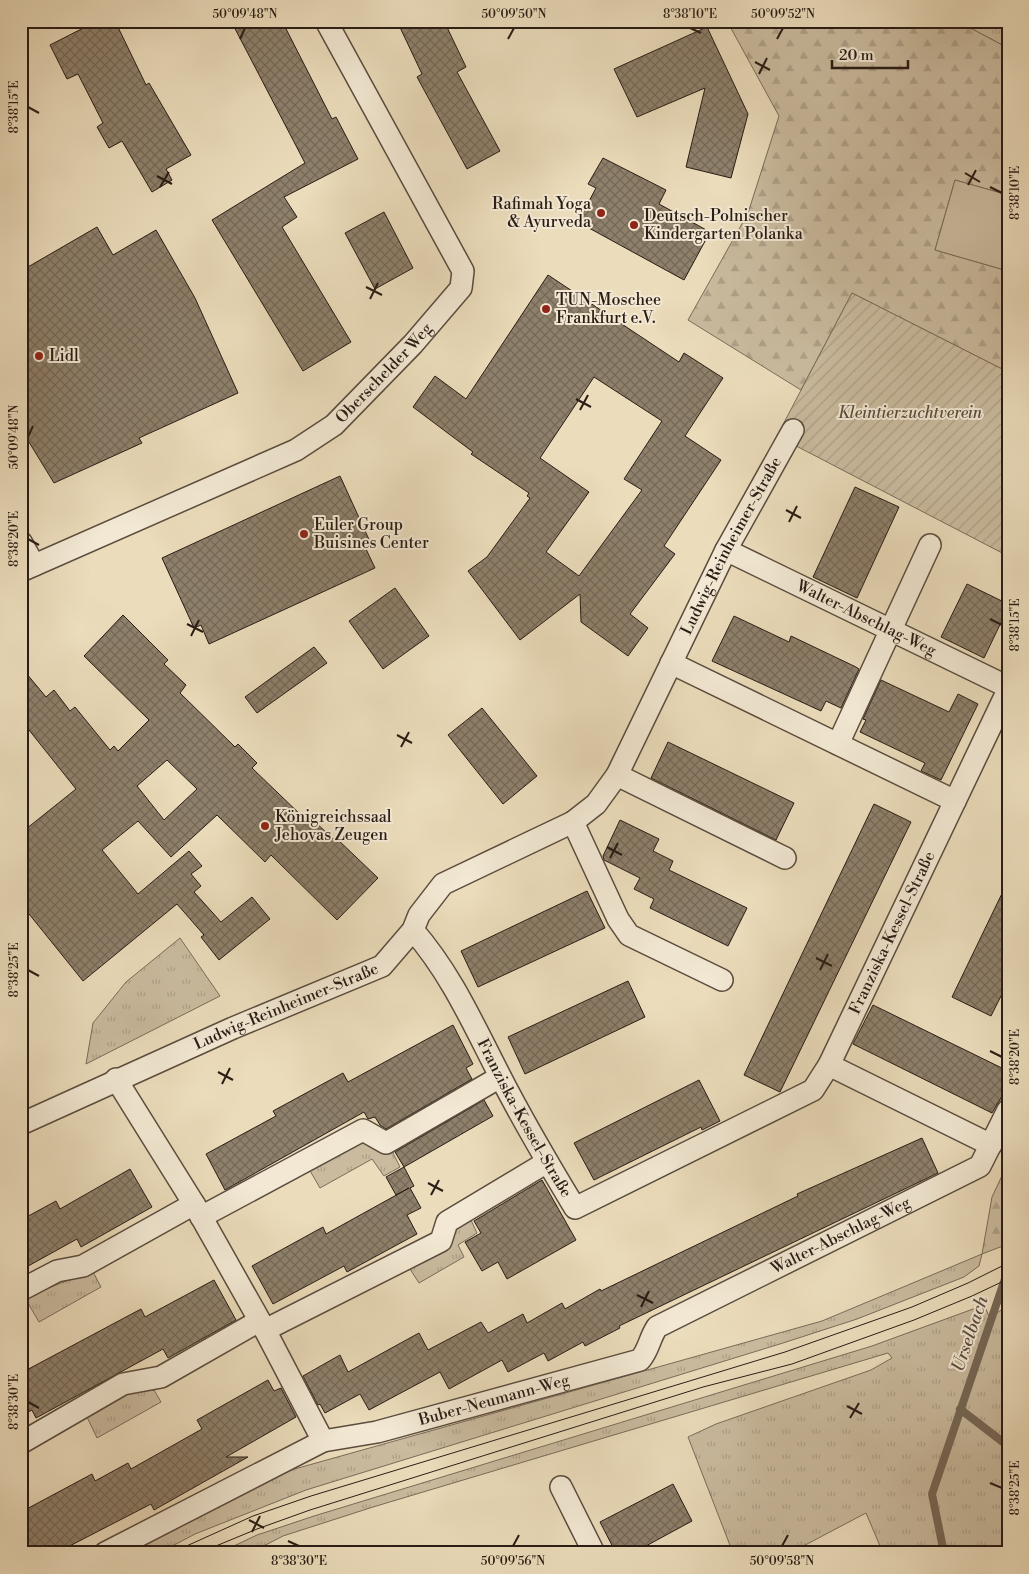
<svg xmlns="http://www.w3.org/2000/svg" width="1029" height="1574" font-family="'Libre Bodoni',serif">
  <defs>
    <pattern id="grass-tufts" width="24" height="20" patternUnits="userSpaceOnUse" patternTransform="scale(1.25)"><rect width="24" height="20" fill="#cabb9f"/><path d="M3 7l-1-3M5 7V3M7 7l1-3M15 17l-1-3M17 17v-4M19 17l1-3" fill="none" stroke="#aea088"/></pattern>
    <pattern id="forest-firs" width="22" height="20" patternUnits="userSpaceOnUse" patternTransform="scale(1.25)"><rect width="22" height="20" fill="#cabb9f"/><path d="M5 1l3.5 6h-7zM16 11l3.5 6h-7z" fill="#aea088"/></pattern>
    <pattern id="garden-furrows" width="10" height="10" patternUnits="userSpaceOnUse" patternTransform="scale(1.25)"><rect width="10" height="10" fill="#cabb9f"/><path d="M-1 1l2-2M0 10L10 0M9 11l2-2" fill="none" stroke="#aea088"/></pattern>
    <pattern id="building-cross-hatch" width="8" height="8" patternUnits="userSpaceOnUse" patternTransform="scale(1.25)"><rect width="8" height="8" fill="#8e806b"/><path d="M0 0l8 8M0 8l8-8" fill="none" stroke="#746857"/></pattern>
  </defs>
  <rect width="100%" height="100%" fill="#ebdcbb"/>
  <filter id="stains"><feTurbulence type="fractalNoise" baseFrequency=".004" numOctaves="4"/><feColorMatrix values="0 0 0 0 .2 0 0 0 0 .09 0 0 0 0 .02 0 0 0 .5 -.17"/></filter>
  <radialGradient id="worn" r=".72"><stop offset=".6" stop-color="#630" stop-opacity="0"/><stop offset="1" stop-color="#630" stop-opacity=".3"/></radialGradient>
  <!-- grass -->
  <g fill="url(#grass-tufts)" stroke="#7a6c5a">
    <polygon points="957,21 1008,21 1008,48"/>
    <polygon points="180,938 220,996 86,1064 93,1023 126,982"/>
    <polygon points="364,1135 392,1151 400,1167 384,1176 372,1159 320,1188 309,1169"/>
    <polygon points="470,1218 477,1233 458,1245 464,1257 419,1283 408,1266 451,1228"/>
    <polygon points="982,1254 979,1266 964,1277 857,1319 783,1343 306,1490 195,1534 159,1553 126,1553 284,1472 822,1321"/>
    <polygon points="92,1270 101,1287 39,1322 25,1298"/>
    <polygon points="984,1305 990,1318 1008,1305 1008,1553 883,1553 866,1513 790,1553 733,1553 688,1437 716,1424 871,1370 892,1358 888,1353 373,1507 283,1536 250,1553 219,1553 257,1535 314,1516 872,1346"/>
    <polygon points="130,1389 154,1390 161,1402 97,1438 87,1417"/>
  </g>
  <!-- forest -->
  <g fill="url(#forest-firs)" stroke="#7a6c5a">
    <polygon points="727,21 957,21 1008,48 1008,195 955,180 935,250 1008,271 1008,372 852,293 801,390 688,320 748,213 779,116"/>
    <polygon points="1008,1163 1008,1244 982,1254 992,1197"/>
  </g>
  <!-- garden -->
  <polygon fill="url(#garden-furrows)" stroke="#7a6c5a" points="852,293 1008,372 1008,556 777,436"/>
  <!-- pitch -->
  <polygon fill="#cabb9f" stroke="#7a6c5a" points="955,180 1008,195 1008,271 935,250"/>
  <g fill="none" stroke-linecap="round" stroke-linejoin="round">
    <!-- stream -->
    <g stroke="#766857" stroke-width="8">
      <polyline points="960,1409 1008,1446"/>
      <polyline points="944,1553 932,1494 1008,1270"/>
    </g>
  </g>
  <!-- building -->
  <g fill="url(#building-cross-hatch)" stroke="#291c15" fill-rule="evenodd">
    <polygon points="97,21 115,21 146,85 149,83 191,155 166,169 172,180 152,192 122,141 109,148 97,127 103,123 78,74 67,79 50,45"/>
    <polygon points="231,21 282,21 332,119 336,117 358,159 284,197 297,217 282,227 351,342 303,371 212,220 305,163"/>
    <polygon points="397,21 444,21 466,67 457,72 500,151 467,169 417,77 422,74"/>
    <polygon points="707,27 748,114 731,178 686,167 705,88 637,117 614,69"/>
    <polygon points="603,158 666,190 659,204 710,232 684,280 578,222 596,188 588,184"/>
    <polygon points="384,212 413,268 375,289 345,233"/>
    <polygon points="97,227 113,255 156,230 195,298 238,393 139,438 142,443 54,483 21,429 21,271"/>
    <path d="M548,275L679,362L684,353L723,378L685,436L721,460L664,546L675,554L630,614L648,628L628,656L581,622L580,594L520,640L468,571L487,557L530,498L527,496L529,493L471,454L473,452L413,407L435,376L466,399ZM594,377L662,421L624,479L642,490L579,576L546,552L589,492L540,458Z"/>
    <polygon points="340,476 372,546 366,549 375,568 209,644 201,625 194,628 162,558"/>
    <polygon points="855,487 899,507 857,598 813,577"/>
    <polygon points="967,584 1008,604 1008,608 984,658 941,637"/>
    <polygon points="395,588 429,636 383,669 349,621"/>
    <path d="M123,615L168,660L164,664L186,685L180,693L235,747L238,744L257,763L252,768L305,819L308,815L333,839L335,837L378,878L337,920L271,855L265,862L217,815L171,857L138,821L102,850L138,894L189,851L202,866L191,874L201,886L194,892L221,922L252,897L270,919L219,960L201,937L204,935L177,904L83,981L21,904V833L76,789L21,720V667L46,697L54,690L70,711L75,707L110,750L114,746L118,751L149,720L84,656ZM167,760L197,789L164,820L137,786Z"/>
    <polygon points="734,616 789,642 791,636 856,667 859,669 841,708 826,701 821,711 712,661"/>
    <polygon points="314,647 327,663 257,713 245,697"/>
    <polygon points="881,680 949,712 958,694 978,704 941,780 921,771 925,763 860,732 866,720 863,719"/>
    <polygon points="482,708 537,776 503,804 448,735"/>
    <polygon points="668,742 794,803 776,840 651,778"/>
    <polygon points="874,804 911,822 780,1092 744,1075"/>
    <polygon points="620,820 659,839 653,851 673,861 669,870 747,908 728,946 650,908 654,899 634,889 640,878 604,860 603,856"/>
    <polygon points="1008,881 1008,982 991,1016 952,997"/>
    <polygon points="587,891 605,928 478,987 461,951"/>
    <polygon points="628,981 645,1017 525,1074 508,1037"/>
    <polygon points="873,1005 1008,1071 1008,1086 992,1113 853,1044"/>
    <polygon points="453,1025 473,1064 466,1068 472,1079 386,1129 380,1125 375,1117 368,1119 364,1112 225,1190 206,1154 276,1116 273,1111 343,1073 348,1082"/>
    <polygon points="699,1080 720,1121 702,1130 701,1127 594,1180 574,1143"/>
    <polygon points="484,1100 493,1116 404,1167 395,1152"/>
    <polygon points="922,1138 938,1173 619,1326 620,1328 585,1346 583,1342 548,1361 544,1353 508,1372 502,1360 449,1389 440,1372 369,1410 360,1394 325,1413 320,1404 318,1405 303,1376 340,1355 348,1372 419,1333 428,1350 481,1322 488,1333 523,1314 527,1323 562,1303 565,1309 600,1289 601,1291 798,1196 797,1194"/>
    <polygon points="404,1167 414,1186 410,1188 421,1208 407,1215 417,1234 347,1272 344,1266 273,1304 252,1266 323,1227 326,1234 409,1188 396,1195 386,1177"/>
    <polygon points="130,1169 152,1207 81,1247 77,1239 21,1270 21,1220 56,1201 60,1209"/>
    <polygon points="542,1180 576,1240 507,1279 498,1262 482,1271 465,1242 481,1233 474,1221"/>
    <polygon points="214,1280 236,1320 168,1358 163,1349 36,1418 32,1410 21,1416 21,1373 141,1309 145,1317"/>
    <polygon points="268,1380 274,1391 281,1388 296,1417 226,1457 248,1457 154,1510 151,1504 56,1553 21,1553 21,1512 92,1474 95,1481 128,1463 131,1469 202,1429 197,1420"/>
    <polygon points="673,1484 692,1521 633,1553 616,1553 600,1522"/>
  </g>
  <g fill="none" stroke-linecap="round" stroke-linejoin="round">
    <!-- street casing -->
    <g stroke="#5a4c3e" stroke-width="24">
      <g id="street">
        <polyline points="21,542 34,565"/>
        <path id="s1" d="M726,550L1008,687"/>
        <path id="s2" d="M21,571L296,450L334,425L413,344L461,288L463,271L326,21"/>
        <polyline points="671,663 955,801"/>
        <polyline points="838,744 930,545"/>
        <polyline points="617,775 785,858"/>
        <polyline points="573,822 618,919 629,935 722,980"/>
        <path id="s3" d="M413,930C452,975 473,1024 500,1076C523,1121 549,1165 575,1208L813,1090L829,1065L1008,690"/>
        <polyline points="829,1065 991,1145"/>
        <polyline points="116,1079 194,1204 265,1330 323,1441"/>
        <path id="s4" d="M21,1124L233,1028L382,966L413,930L419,915L443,884L573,822L596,804L617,775L726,550L793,430"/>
        <polyline points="201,1217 363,1130 386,1143 500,1077"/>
        <polyline points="21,1290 57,1271 83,1266 194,1204"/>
        <polyline points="265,1330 441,1241 447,1222 547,1162"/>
        <polyline points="21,1443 123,1384 161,1377 259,1321"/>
        <polyline points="561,1487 594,1553"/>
        <path id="s5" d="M105,1553L323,1441L377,1432L640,1360C649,1350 649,1339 657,1327L980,1166L1008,1110"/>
      </g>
    </g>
    <!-- street -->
    <use href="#street" stroke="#f2e8d3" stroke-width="21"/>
    <!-- tram -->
    <g stroke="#291c15" stroke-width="1">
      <polyline points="171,1553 253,1516 311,1496 785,1352 912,1307 968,1283 1008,1263"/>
      <polyline points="199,1553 257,1529 310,1510 703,1387 792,1364 914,1320 972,1296 1008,1279"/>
    </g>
  </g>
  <!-- ticks -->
  <path fill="none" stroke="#291c15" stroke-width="2" d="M690,28L701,33M240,39L245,28M508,39L514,28M777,39L783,28M755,62L770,70M759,74L767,58M28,107L39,113M965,173L980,182M157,176L172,184M968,185L976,170M160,187L169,172M990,187L1002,193M366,287L382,295M370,299L378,283M576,399L591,407M580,410L588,395M28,437L33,426M786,510L801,518M789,522L797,506M28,539L39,545M990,619L1002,625M187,624L203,632M191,636L199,620M397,735L412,743M401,747L409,732M607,847L622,855M610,858L618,843M816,958L832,966M28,970L39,976M820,970L828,954M990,1051L1002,1057M218,1072L233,1080M222,1084L230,1068M428,1183L443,1191M431,1195L439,1180M637,1295L653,1303M641,1307L649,1291M28,1402L39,1408M847,1406L862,1414M850,1418L859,1403M990,1483L1002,1488M249,1520L264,1528M252,1532L260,1516M288,1541L299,1546M513,1546L519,1535M782,1546L788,1535"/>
  <!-- markers -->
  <g fill="#8f2418" stroke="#f2e8d3" stroke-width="2">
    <circle cx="601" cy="213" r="5"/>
    <circle cx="634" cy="225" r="5"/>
    <circle cx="546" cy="309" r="5"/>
    <circle cx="39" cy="356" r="5"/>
    <circle cx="304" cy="534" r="5"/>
    <circle cx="265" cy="826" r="5"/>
  </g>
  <g text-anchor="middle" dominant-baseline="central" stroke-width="4" stroke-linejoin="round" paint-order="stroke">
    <!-- poi labels -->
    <g font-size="16" fill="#291c15" stroke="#f2e8d3" text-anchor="start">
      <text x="591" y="204" text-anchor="end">Rafimah Yoga<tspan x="591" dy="18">&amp; Ayurveda</tspan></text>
      <text x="644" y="216">Deutsch-Polnischer<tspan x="644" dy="18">Kindergarten Polanka</tspan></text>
      <text x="556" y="300">TUN-Moschee<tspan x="556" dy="18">Frankfurt e.V.</tspan></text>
      <text x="49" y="356">Lidl</text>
      <text x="314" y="525">Euler Group<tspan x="314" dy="18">Buisines Center</tspan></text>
      <text x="275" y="817">Königreichssaal<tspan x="275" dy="18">Jehovas Zeugen</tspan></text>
    </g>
    <!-- street labels -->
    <g font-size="16" fill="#291c15" stroke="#f2e8d3">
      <text stroke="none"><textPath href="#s2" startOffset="418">Oberschelder Weg</textPath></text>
      <text stroke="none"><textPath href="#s4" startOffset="962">Ludwig-Reinheimer-Straße</textPath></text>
      <text stroke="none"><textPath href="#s1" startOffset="156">Walter-Abschlag-Weg</textPath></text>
      <text stroke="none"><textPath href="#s3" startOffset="764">Franziska-Kessel-Straße</textPath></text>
      <text stroke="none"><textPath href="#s4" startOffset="290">Ludwig-Reinheimer-Straße</textPath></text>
      <text stroke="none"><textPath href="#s3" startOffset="219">Franziska-Kessel-Straße</textPath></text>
      <text stroke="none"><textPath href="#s5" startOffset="815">Walter-Abschlag-Weg</textPath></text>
      <text stroke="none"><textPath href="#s5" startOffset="421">Buber-Neumann-Weg</textPath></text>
    </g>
    <!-- park labels -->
    <g font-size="16" font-style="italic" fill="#594c3e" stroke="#f2e8d3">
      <text x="910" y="413">Kleintierzuchtverein</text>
    </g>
    <!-- water labels -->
    <g font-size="18" font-style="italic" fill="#5c4f41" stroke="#f2e8d3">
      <text transform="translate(970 1334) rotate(-71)">Urselbach</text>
    </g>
  </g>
  <!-- margin -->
  <rect width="1029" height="1574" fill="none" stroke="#ebdcbb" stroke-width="55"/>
  <!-- scale -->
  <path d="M832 60v8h76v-8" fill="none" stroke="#291c15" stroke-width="2.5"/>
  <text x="839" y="60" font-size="15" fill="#291c15" stroke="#f2e8d3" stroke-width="4" paint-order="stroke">20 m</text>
  <rect x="28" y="28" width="974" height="1518" fill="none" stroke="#291c15" stroke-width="2"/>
  <g font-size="12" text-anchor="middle" fill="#291c15">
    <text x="245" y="18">50°09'48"N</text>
    <text x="514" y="18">50°09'50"N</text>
    <text x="690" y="18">8°38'10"E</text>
    <text x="783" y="18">50°09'52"N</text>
    <text transform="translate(14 107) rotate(-90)" y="4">8°38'15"E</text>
    <text transform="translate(1015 193) rotate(-90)" y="4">8°38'10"E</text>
    <text transform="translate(14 437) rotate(-90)" y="4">50°09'48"N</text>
    <text transform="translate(14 539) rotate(-90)" y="4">8°38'20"E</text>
    <text transform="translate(1015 625) rotate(-90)" y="4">8°38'15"E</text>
    <text transform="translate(14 970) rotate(-90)" y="4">8°38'25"E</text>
    <text transform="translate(1015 1057) rotate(-90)" y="4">8°38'20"E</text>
    <text transform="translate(14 1402) rotate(-90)" y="4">8°38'30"E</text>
    <text transform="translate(1015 1488) rotate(-90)" y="4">8°38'25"E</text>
    <text x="299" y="1565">8°38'30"E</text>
    <text x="513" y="1565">50°09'56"N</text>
    <text x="782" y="1565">50°09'58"N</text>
  </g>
  <rect width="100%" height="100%" filter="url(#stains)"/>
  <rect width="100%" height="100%" fill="url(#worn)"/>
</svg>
